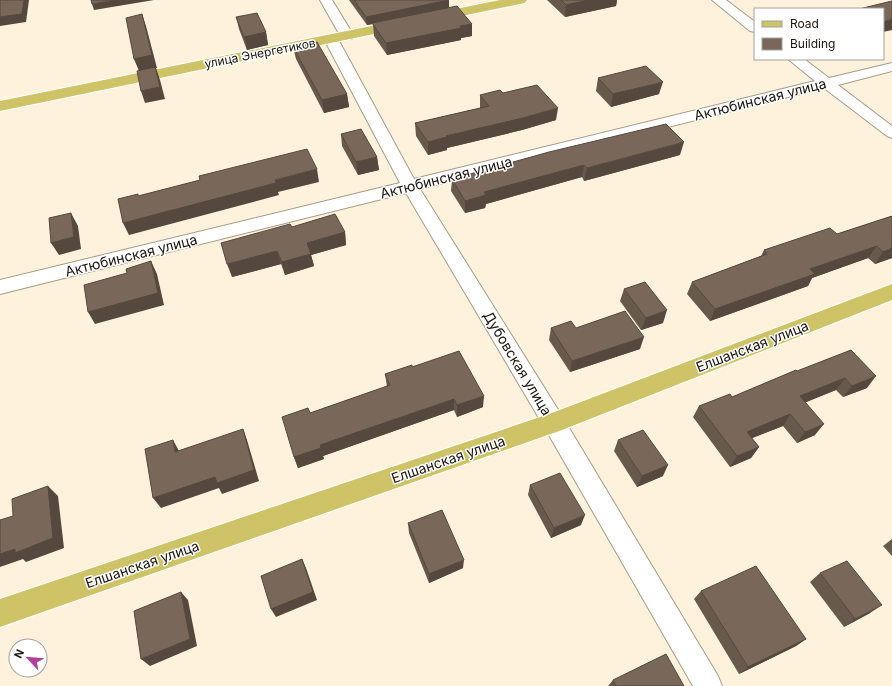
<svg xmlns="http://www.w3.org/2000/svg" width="892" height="686" font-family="Inter,sans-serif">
  <rect width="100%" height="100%" fill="#fef2dd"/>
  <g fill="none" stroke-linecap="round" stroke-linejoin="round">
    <!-- minor casing -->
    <g stroke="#a79b88" stroke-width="2">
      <g id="minor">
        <polygon points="320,0 332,0 354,36 352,39 342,39"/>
        <polygon points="712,0 726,0 755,22 755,32 750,31"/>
        <polygon points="331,35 336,36 338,39 414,179 815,81 788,59 804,59 829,78 892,63 892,71 838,85 892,126 892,138 887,136 824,88 420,189 562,416 718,676 722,686 693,686 546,430 406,193 0,294 0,280 400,183 324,39 326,36"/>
      </g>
    </g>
    <!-- primary casing -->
    <g stroke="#fff" stroke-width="2">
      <g id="primary">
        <polygon points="500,0 527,0 525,3 520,4 0,111 0,101"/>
        <polygon points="892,284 892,300 562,430 0,627 0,599 549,414"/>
      </g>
    </g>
    <!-- minor -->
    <use href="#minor" fill="#fff" fill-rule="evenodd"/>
    <!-- primary -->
    <use href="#primary" fill="#cec366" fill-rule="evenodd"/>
  </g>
  <!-- wall -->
  <g fill="#68594d">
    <polygon points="349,0 449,0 449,8 472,24 472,36 461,38 461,40 387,55 374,36 373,24 367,25"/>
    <polygon points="547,0 617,0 616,6 565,17"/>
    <polygon points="236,17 266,32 268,45 247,50 239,29"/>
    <polygon points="293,47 347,94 349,107 324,113 296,59"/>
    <polygon points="598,78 659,94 611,107 596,91"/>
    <polygon points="503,93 556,120 522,130 447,148 447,150 428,155 416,136 415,123 480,108 480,95"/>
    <polygon points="341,134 377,157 379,170 358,175 342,146"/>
    <polygon points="680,155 584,181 582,177 486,204 485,208 465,213 451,191 452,179"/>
    <polygon points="892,216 892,258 875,264 868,258 812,278 808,286 710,321 687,294 692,282 761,256 764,250 837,234"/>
    <polygon points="292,227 345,232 346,245 311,255 314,266 285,275 281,264 232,277"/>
    <polygon points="624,289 663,323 641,330 620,301"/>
    <polygon points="551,328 576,328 640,349 570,372 549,340"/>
    <polygon points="851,350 867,388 843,397 836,390 805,402 815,435 797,443 783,426 751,438 759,447 751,458 730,467 693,417 699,406 732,397"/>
    <polygon points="412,367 483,407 457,417 454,410 323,456 324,459 298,468 294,457 310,413 387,387 385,374"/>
    <polygon points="618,440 663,476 637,487 614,451"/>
    <polygon points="530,485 581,525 551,538 528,495"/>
    <polygon points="408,523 463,568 429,583 409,533"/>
    <polygon points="892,539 892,556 883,546"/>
    <polygon points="820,573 870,613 844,627 810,582"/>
    <polygon points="701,591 806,639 796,646 739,674 694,599"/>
    <polygon points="613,680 684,686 608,686"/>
  </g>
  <!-- shaded-wall -->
  <g fill="#55483f">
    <polygon points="24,0 29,0 26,22 0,26 0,17"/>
    <polygon points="115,0 154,0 94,10 92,4"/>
    <polygon points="449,0 449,9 367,25 366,17"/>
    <polygon points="589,0 617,0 616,6 565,17 566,5"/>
    <polygon points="142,14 146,26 157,68 156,68 160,80 165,99 145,103 141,91 139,71 134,59"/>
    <polygon points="892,19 892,30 883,32 883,22"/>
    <polygon points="472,24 472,36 461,38 461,40 387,55 386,43"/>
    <polygon points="266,32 268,45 247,50 244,37"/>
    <polygon points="663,82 659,94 611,107 613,94"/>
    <polygon points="347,94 349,107 324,113 322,100"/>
    <polygon points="558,108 556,120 522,130 447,148 447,150 428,155 428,142 446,136"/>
    <polygon points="684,142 680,155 584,181 587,168"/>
    <polygon points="377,157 379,170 358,175 356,162"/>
    <polygon points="584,165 582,177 486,204 485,208 465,213 465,201 484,192"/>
    <polygon points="317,169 319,182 278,192 279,195 129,235 123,223 275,180"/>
    <polygon points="71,213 78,226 81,249 59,255 51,243"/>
    <polygon points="345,232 346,245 311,255 314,266 285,275 282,262 307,243"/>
    <polygon points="877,246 868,258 812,278 808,286 710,321 715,309 810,269"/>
    <polygon points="892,248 892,258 875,264 883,252"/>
    <polygon points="277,251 281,264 232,277 227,264"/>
    <polygon points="151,261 157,274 164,305 95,324 88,312"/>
    <polygon points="667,310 663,323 641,330 646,318"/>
    <polygon points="644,337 640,349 570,372 572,361"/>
    <polygon points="876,376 867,388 843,397 852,386"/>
    <polygon points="845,378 836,390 792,408 800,396"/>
    <polygon points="484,396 483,407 457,417 457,405"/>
    <polygon points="454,399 454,410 323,456 324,459 298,468 294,457 320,445"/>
    <polygon points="790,414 783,426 740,443 747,432"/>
    <polygon points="824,424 815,435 797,443 805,432"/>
    <polygon points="243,429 247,440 259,481 222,494 219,488 161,508 153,498"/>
    <polygon points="173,440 179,451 175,452"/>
    <polygon points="759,447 751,458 730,467 737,456"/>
    <polygon points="668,465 663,476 637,487 642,476"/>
    <polygon points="48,486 58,496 64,548 26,562 23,559 0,567 0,554"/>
    <polygon points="585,515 581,525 551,538 554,528"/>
    <polygon points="302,559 306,568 317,600 276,617 271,609"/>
    <polygon points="464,560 463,568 429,583 429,574"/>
    <polygon points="181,592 188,600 197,646 150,666 141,659"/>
    <polygon points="882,605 870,613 844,627 855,619"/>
    <polygon points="806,639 796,646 739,674 748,667"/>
  </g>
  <!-- building -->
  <g fill="#79675a" stroke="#55483f">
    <polygon points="0,0 24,0 22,14 0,17"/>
    <polygon points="91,0 115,0 92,4"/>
    <polygon points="354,0 449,0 366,17"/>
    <polygon points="561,0 589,0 566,5"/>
    <polygon points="892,1 892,19 883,22 883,9 859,9"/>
    <polygon points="457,6 472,24 460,26 461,28 386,43 372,23"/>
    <polygon points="257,13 266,32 244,37 236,17"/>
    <polygon points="142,14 152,55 134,59 126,18"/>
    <polygon points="317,42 347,94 322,100 293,47"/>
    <polygon points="646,66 663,82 613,94 598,78"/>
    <polygon points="155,67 160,87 141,91 137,71"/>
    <polygon points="537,85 558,108 523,118 446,136 447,137 428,142 415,123 489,106 480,95 500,90 503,93"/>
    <polygon points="666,124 684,142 587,168 584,165 484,192 486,195 465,201 452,179 549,152"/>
    <polygon points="361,129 377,157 356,162 341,134"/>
    <polygon points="307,149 317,169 275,180 276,183 123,223 118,199 138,194 138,196 200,180 199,176"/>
    <polygon points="71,213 74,237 51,243 49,218"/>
    <polygon points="335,214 345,232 307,243 311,254 282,262 277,251 227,264 221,243 290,224 292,227"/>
    <polygon points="892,216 892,248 883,252 877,246 810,269 815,274 715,309 692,282 767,254 764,250 830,228 837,234"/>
    <polygon points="151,261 158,293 88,312 84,285 127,273 126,269"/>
    <polygon points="645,282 667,310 646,318 624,289"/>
    <polygon points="625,311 644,337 572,361 551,328 571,321 576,328"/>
    <polygon points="851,350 876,376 852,386 845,378 800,396 824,424 805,432 790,414 747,432 759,447 737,456 699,406 730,394 732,397 796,370 797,371"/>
    <polygon points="459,351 484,396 457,405 454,399 320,445 321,448 294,457 282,417 308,408 310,413 390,385 385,374 412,365 412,367"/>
    <polygon points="243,429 254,470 217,483 215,477 153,498 145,449 173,440 175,452"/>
    <polygon points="643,430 668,465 642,476 618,440"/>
    <polygon points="560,473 585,515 554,528 530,485"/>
    <polygon points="48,486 53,538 15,553 15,549 0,554 0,520 13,516 12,499"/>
    <polygon points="442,510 464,560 429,574 408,523"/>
    <polygon points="302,559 313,592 271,609 261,576"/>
    <polygon points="847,561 882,605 855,619 820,573"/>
    <polygon points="756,566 806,639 748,667 701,591"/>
    <polygon points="181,592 190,639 141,659 134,611"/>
    <polygon points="666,654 684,686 616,686 613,680"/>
  </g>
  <g text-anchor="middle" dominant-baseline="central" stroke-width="3" stroke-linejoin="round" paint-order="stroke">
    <!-- far-street labels -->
    <g font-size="12" fill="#19140d" stroke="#fff">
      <text transform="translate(260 53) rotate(-11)">улица Энергетиков</text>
    </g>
    <!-- street labels -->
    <g font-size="14" fill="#19140d" stroke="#fff">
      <text transform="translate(760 99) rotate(-14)">Актюбинская улица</text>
      <text transform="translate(446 177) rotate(-14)">Актюбинская улица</text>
      <text transform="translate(131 255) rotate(-14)">Актюбинская улица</text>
      <text transform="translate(752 346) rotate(-21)">Елшанская улица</text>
      <text transform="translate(518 363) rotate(59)">Дубовская улица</text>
      <text transform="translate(448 459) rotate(-19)">Елшанская улица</text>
      <text transform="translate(142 564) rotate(-19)">Елшанская улица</text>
    </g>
  </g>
  <!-- legend -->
  <rect x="754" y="8" width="130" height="52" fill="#ffffff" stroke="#a3a19e"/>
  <rect x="762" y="21" width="20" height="6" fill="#cec366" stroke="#a3a19e"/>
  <text x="790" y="28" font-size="12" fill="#19140d">Road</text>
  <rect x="762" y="38" width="20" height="12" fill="#79675a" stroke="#a3a19e"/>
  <text x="790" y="48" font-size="12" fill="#19140d">Building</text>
  <!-- north arrow -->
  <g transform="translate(28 658) rotate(296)"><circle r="19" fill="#ffffff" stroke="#a3a19e"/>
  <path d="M0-3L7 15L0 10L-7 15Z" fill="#b3409a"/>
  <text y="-6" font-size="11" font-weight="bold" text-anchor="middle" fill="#19140d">N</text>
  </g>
</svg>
